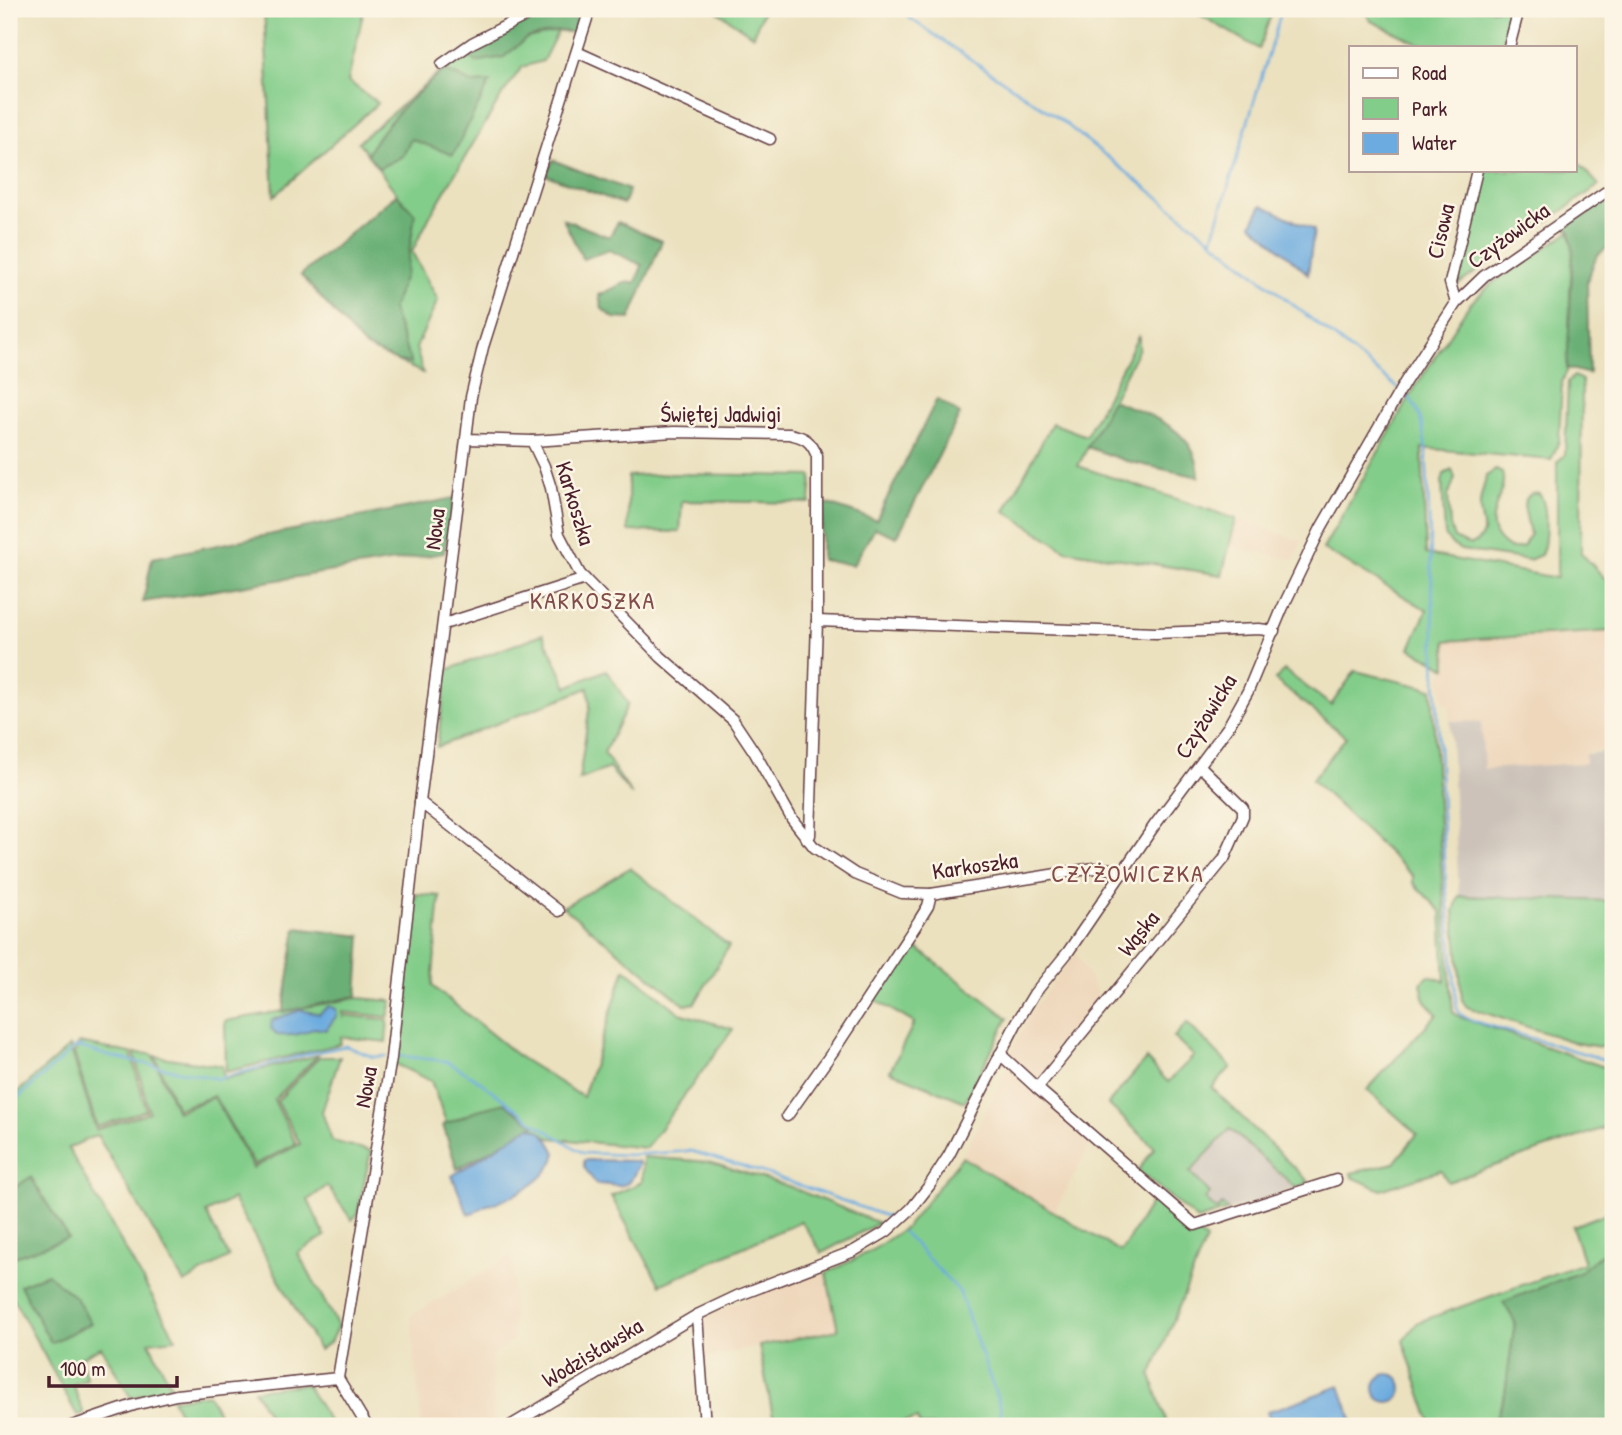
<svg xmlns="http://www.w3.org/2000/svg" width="1622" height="1435" font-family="'Patrick Hand',sans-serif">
  <rect width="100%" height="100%" fill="#fcf5e5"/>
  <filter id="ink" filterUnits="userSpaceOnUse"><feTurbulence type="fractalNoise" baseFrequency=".0143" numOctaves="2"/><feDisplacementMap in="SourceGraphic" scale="14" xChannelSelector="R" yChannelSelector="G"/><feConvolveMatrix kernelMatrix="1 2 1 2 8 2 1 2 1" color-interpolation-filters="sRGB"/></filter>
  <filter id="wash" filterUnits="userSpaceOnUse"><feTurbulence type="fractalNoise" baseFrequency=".00686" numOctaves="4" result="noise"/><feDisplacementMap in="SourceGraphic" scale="28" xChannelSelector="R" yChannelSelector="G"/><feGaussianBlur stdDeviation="1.57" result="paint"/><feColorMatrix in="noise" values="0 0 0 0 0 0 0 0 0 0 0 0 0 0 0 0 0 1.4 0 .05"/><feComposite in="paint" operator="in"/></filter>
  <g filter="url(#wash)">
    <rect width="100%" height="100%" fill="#ebe1bf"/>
    <!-- built -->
    <g fill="#eed7bb">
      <polygon points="1236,519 1302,541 1293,560 1229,546"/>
      <polygon points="1613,633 1613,749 1585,752 1586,765 1484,771 1479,725 1449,720 1449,704 1443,703 1440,675 1447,669 1446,642"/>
      <polygon points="1076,953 1104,1005 1039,1083 1013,1063 1009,1055 1033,1009"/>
      <polygon points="1008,1067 1092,1141 1054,1213 962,1157"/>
      <polygon points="513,1255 513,1339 491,1357 494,1426 421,1426 411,1316"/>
      <polygon points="826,1273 838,1330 703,1358 701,1324 703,1318 754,1295 814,1274"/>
    </g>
    <!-- industrial -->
    <g fill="#ccc2b9">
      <polygon points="1450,721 1481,722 1484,769 1585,763 1585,754 1613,751 1613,901 1459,896"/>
      <polygon points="1230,1130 1295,1189 1229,1210 1222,1204 1217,1210 1206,1199 1211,1193 1191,1173"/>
    </g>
    <!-- green -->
    <g fill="#83cd8a" stroke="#66765a" stroke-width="2">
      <polygon points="264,9 364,9 348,81 378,103 274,196"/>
      <polygon points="547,9 586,9 579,33 558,31 543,61 522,67 502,95 430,216 412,252 438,300 416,348 423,373 364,346 301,275 397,194 358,142 465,51"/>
      <polygon points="714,9 764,9 753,36"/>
      <polygon points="1190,9 1273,9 1259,49"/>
      <polygon points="1363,9 1511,9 1501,47 1426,47 1371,21"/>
      <polygon points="1575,159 1599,185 1456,286 1463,236 1481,170 1575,170"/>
      <polygon points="1570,231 1573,250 1570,290 1569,352 1567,371 1562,382 1559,441 1551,460 1422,448 1426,554 1557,578 1557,462 1565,455 1568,382 1574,376 1582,380 1581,553 1613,587 1613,631 1446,641 1447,668 1410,648 1427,610 1323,549 1416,386 1469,305 1491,284"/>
      <polygon points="1139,335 1139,348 1078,466 1236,519 1222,575 1066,550 1005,511 1052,423 1086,436"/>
      <path d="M1452,470L1455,478L1448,496L1450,525L1454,538L1470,545C1493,536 1479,521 1480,505C1480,496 1485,485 1486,476L1496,470L1502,473C1510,494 1471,527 1511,549L1523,547L1530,534L1524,506L1525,499L1532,493L1539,494C1548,503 1547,543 1541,555L1529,560L1461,550L1451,544L1445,535L1442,482L1444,474Z"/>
      <polygon points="675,474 812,476 810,503 682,501 680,532 628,531 628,476"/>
      <polygon points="543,634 567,687 606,670 628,704 604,753 632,795 609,768 579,780 590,704 588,688 437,747 447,670"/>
      <polygon points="1284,670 1331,705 1355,671 1432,689 1441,862 1453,1012 1460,1017 1613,1070 1613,1125 1448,1182 1441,1170 1381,1190 1352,1177 1351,1173 1394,1163 1417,1134 1367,1090 1437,1014 1425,1001 1421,983 1429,976 1445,981 1441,911 1413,883 1413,876 1312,780 1346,737 1275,680"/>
      <polygon points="630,868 729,946 695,1003 685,1005 563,907"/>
      <polygon points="416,894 440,896 432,986 521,1058 583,1097 625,969 680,1013 733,1029 646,1148 549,1138 504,1105 448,1128 431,1081 395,1064"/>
      <polygon points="1459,896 1613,901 1613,1049 1576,1043 1467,1007 1462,1000 1454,911"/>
      <polygon points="913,945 1008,1018 965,1102 890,1071 914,1023 873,999"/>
      <polygon points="357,998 392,1001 388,1017 343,1012 343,1019 344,1015 388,1020 386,1042 341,1037 340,1044 226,1072 225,1021"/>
      <polygon points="1187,1023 1231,1067 1212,1088 1309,1182 1296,1188 1230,1129 1190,1172 1210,1193 1205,1199 1217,1210 1222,1205 1228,1210 1197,1220 1138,1170 1155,1148 1108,1104 1146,1059 1168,1082 1194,1056 1174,1037"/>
      <polygon points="79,1043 131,1053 146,1110 97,1127 74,1053"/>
      <polygon points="70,1046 96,1130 149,1112 134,1053 152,1054 177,1112 214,1097 253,1168 300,1144 277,1101 319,1057 340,1057 322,1112 332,1141 371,1151 357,1215 352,1220 327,1186 308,1200 325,1236 298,1253 338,1326 330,1342 319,1350 233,1199 206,1213 229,1257 184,1283 97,1135 68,1148 176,1339 149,1342 171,1386 131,1398 101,1347 80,1358 87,1379 73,1385 84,1414 77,1415 9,1291 9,1100"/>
      <polygon points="318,1055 274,1100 296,1144 254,1165 214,1096 177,1109 155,1056 222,1066 224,1079"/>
      <polygon points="643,1157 710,1162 788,1186 879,1223 822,1253 801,1221 660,1285 611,1196 642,1182"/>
      <polygon points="962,1157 1121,1252 1154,1198 1206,1240 1151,1376 1168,1426 920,1426 917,1419 885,1426 775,1426 759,1346 838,1330 826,1273 871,1251 906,1227"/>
      <polygon points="1613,1211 1613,1248 1607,1250 1578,1273 1504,1302 1515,1322 1505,1394 1493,1426 1432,1426 1403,1341 1418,1322 1584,1263 1572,1226"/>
      <polygon points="306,1384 332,1426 275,1426 254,1390"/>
      <polygon points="208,1394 226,1426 186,1426 172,1399"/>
    </g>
    <!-- forest -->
    <g fill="#6ab076" stroke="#5a6850" stroke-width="2">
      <polygon points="547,9 570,9 579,33 558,31 527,38 504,57 475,62 465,51"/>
      <path d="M444,70L472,83L490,82L453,155L411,139L403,156L379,168L367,154C387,119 414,96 444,70Z"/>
      <polygon points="553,160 629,190 623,204 546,175"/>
      <polygon points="397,194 415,214 406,273 392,309 411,363 397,361 364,346 301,275"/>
      <polygon points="1613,195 1613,244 1597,255 1587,281 1589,374 1567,368 1573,250 1570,231 1565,227"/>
      <polygon points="563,219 609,237 618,222 662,241 630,319 614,318 602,309 599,295 625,283 636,282 642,265 609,250 583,259"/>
      <polygon points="937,399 960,414 897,537 875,528 853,565 821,560 822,502 876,520"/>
      <path d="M1112,400C1150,415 1198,429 1199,477L1126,461L1087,447Z"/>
      <polygon points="454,498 444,553 143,602 152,558"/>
      <polygon points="296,928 361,936 357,996 283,1012"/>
      <polygon points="505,1103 535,1125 457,1169 443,1125 481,1109"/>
      <polygon points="31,1177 68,1238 9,1259 9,1191"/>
      <polygon points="1613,1248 1613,1426 1493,1426 1505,1394 1515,1322 1503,1302 1578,1273 1607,1250"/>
      <polygon points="47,1274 76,1298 91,1323 51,1343 20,1285"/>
    </g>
    <!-- water -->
    <g fill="#6cabdf" stroke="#5b6585" stroke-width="2">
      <polygon points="1262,205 1314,230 1308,274 1252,224"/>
      <path d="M329,1006L336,1009L337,1015L326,1030L314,1028C302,1035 291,1036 277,1035L271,1029L272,1020L301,1010L319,1014Z"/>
      <path d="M529,1127C544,1129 550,1141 556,1153C551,1177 524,1191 503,1200C499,1202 492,1203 487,1205C479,1209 478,1212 468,1214L452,1176Z"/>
      <path d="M584,1160L637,1161L639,1163C628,1193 622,1185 596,1184L584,1167Z"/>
      <circle cx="1388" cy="1388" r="14"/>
      <polygon points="1340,1386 1352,1420 1334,1426 1272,1426 1267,1412"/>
    </g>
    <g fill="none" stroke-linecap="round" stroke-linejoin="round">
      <!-- stream -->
      <g stroke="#6cabdf" stroke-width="2.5">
        <polyline points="900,9 911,19 1061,120 1398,388"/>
        <polyline points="1212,240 1282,9"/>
        <path d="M1403,392C1422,407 1423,429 1426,451L1444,862L1457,1008L1460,1014L1470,1020L1609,1061L1613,1064"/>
        <polyline points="400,1056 446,1061 475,1078 535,1123 583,1153 629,1155 691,1151 765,1173 888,1217"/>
        <polyline points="9,1106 74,1048 80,1047 108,1056 218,1079 308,1054 346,1046 373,1057 386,1056"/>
        <polyline points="903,1232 959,1291 1001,1409 1000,1426"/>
      </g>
    </g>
  </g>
  <g filter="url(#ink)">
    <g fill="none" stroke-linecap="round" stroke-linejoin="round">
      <!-- minor casing -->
      <g stroke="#623c41" stroke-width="13">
        <g id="minor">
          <polyline points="590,9 483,347 471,397 466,439 532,441 544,466 551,488 559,534 580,574 661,657 733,720 755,753 792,819 814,847 855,874 902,893 931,894 1094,868 1111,869 1122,874"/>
          <polyline points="1509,47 1519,9"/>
          <polyline points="577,52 770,139"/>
          <polyline points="442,64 472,43 539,9"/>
          <polyline points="1456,303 1450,283 1477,170"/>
          <path d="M532,441L674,432L789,434C805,437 811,441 817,456V621"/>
          <polyline points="444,624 585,579"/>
          <polyline points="420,802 559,911"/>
          <polyline points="807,839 810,835 817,621 1156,633 1259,629 1274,631"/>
          <polyline points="1000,1054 1037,1088 1224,859 1243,816 1243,808 1200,766"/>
          <polyline points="1037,1088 1195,1225 1336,1180"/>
          <polyline points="787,1116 834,1050 920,919 928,906 931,894"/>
          <polyline points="697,1315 705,1426"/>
          <polyline points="338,1378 391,1058 420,802 466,439"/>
          <polyline points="72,1426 134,1405 176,1395 338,1378 367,1426"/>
          <polyline points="510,1426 697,1315 737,1296 854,1251 886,1232 911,1209 929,1186 949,1155 1017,1022 1034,994 1068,952 1154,826 1228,727 1248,691 1282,609 1321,528 1405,382 1456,303 1484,276 1613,187"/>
        </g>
      </g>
      <!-- minor -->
      <use href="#minor" stroke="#fff" stroke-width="10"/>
    </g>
  </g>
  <g text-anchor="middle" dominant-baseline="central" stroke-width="5" stroke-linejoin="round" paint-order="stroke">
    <!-- street labels -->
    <g font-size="23" fill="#4a1f2b" stroke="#fcf5e5">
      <text transform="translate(1440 231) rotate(-77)">Cisowa</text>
      <text transform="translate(1508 235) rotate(-36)">Czyżowicka</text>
      <text x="721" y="413">Świętej Jadwigi</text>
      <text transform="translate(576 503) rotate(73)">Karkoszka</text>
      <text transform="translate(434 529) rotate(-83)">Nowa</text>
      <text transform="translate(1205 716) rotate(-58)">Czyżowicka</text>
      <text transform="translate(975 865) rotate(-8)">Karkoszka</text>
      <text transform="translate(1138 933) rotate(-51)">Wąska</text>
      <text transform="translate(365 1087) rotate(-80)">Nowa</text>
      <text transform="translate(592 1352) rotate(-31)">Wodzisławska</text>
    </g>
    <!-- neighbourhood labels -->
    <g font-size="24" letter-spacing="2" fill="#824c4a" stroke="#fcf5e5">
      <text x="593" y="600">KARKOSZKA</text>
      <text x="1128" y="873">CZYŻOWICZKA</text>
    </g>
  </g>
  <!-- margin -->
  <rect width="1622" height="1435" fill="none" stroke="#fcf5e5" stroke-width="35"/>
  <!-- legend -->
  <rect x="1349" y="46" width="228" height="126" fill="#fcf5e5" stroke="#b59f9b" stroke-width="2"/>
  <rect x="1363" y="68" width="35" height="10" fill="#ffffff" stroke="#b59f9b" stroke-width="2"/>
  <text x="1412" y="80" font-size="21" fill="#4a1f2b">Road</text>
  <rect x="1363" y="98" width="35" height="21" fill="#83cd8a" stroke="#b59f9b" stroke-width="2"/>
  <text x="1412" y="116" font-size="21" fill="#4a1f2b">Park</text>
  <rect x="1363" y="133" width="35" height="21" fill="#6cabdf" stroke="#b59f9b" stroke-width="2"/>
  <text x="1412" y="150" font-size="21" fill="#4a1f2b">Water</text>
  <!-- scale -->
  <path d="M49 1376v10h128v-10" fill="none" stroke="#4a1f2b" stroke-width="3.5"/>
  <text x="60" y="1376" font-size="21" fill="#4a1f2b" stroke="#fcf5e5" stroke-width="5" paint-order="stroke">100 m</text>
</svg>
